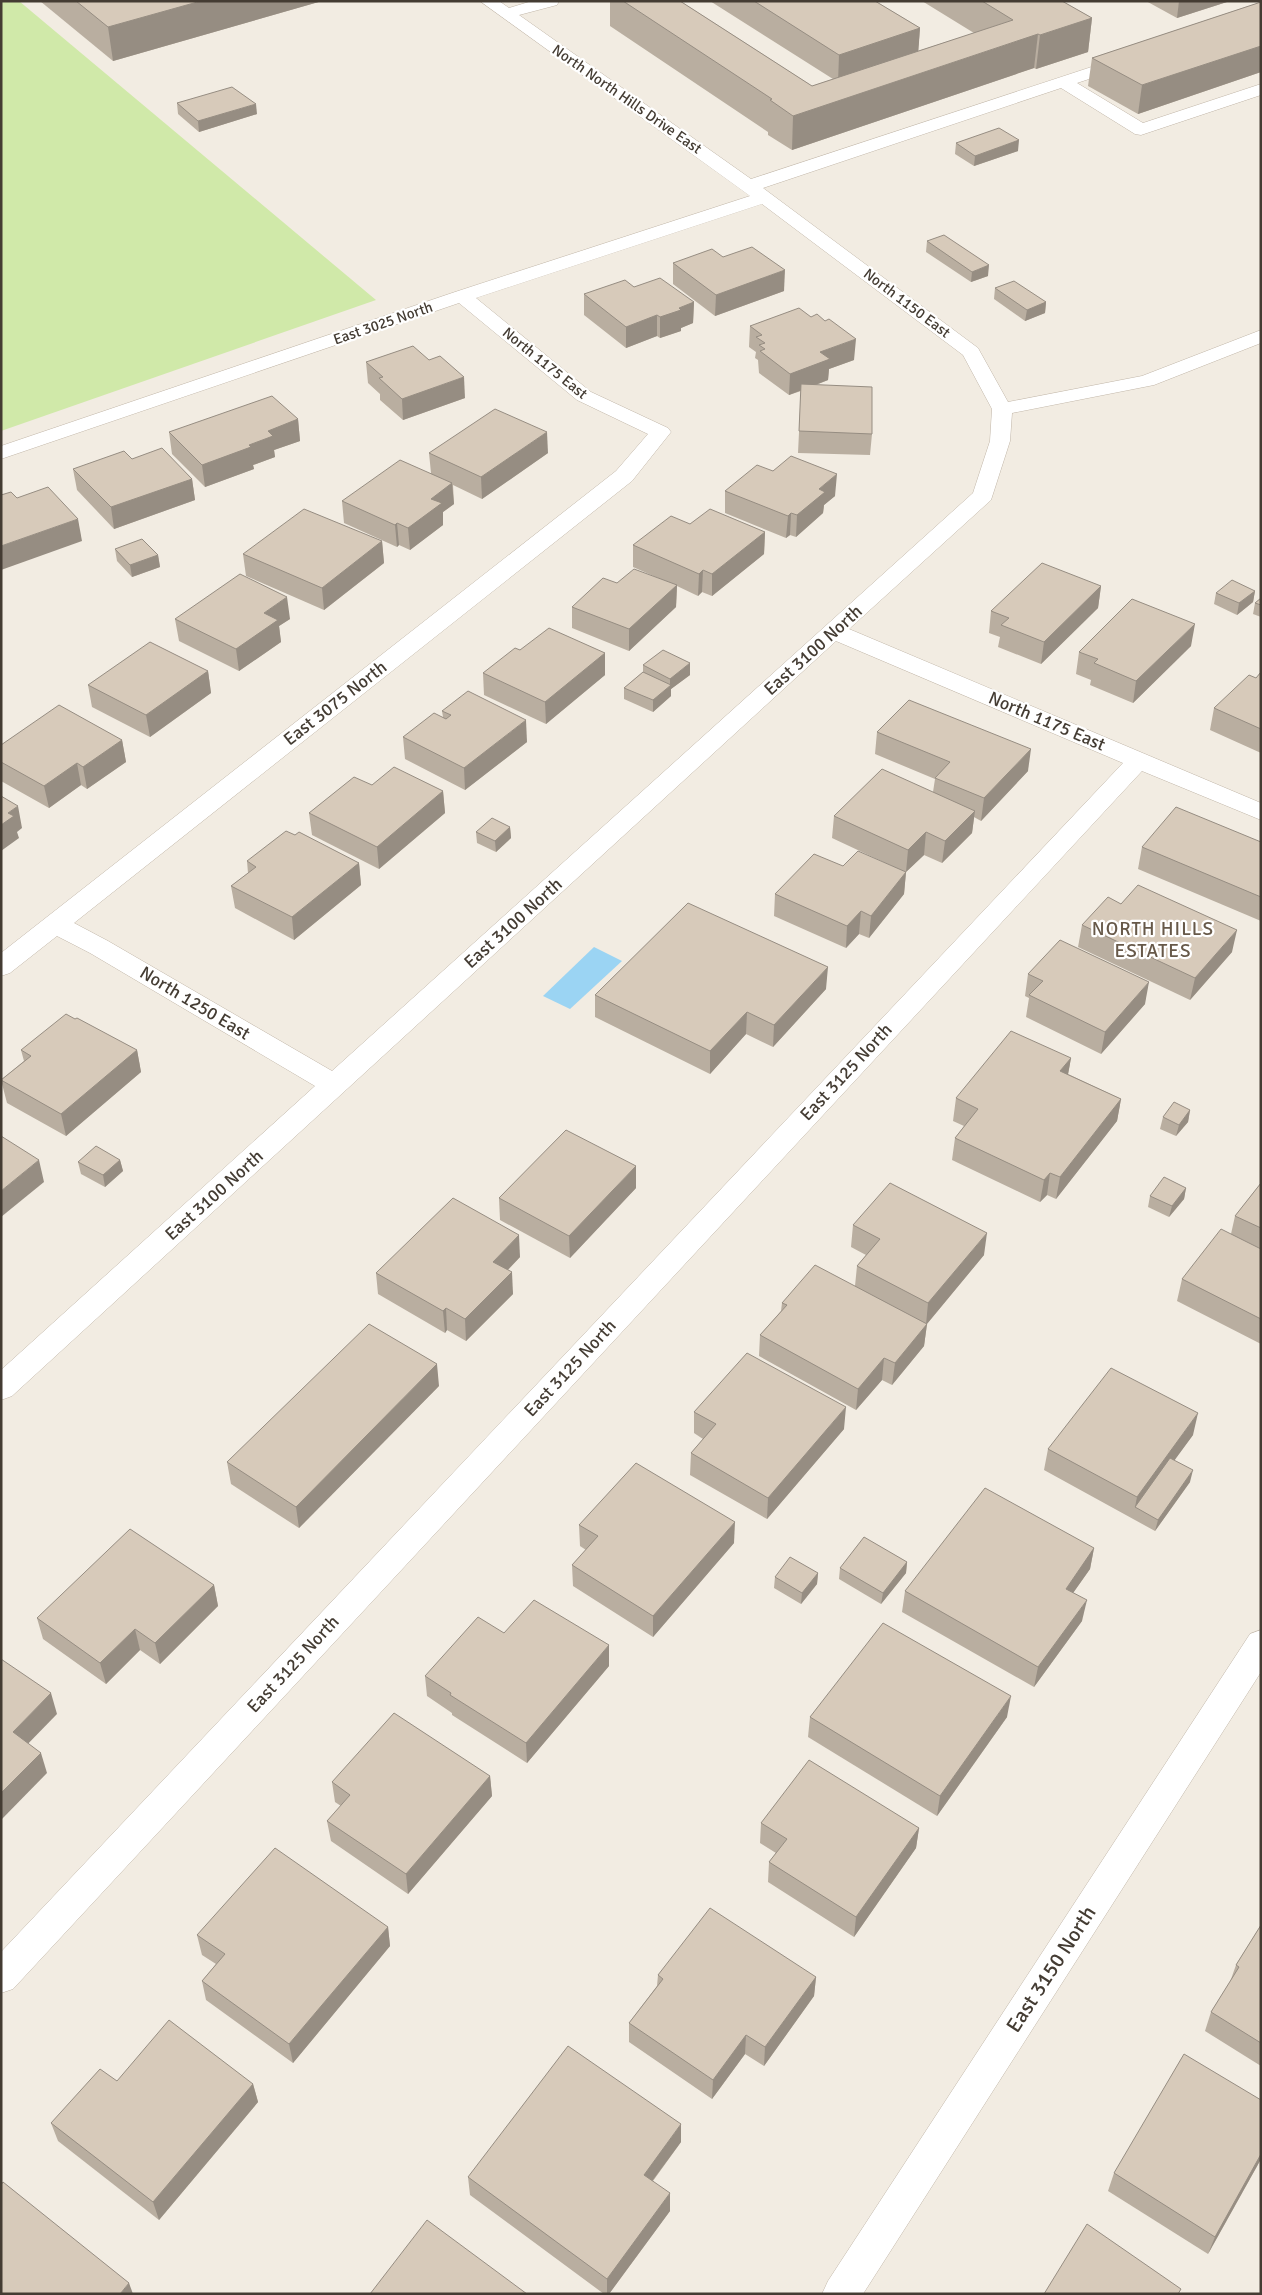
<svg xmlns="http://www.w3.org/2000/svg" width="1262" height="2295" font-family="Signika,sans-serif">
  <rect width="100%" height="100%" fill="#f2ece2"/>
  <!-- green -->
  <polygon fill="#d0e9a9" points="1,1 19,1 376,300 1,431"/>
  <!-- water -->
  <polygon fill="#9bd4f3" points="594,947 622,961 570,1009 543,996"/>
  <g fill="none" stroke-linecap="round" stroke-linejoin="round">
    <!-- minor casing -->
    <g stroke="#c1b6a8" stroke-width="1">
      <g id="minor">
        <path d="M480,1H499L509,8L532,1H559L557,5L519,15L751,179L1125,56L1131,57L1134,61L1131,65L1077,83L1143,123L1261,84V95L1141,135L1135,134L1061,88L763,188L978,348L1008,402L1142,376L1261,330V343L1154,385L1012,413L1010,441L991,500L849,629L1261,803V820L1142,771L13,1989L1,1993V1952L1123,763L836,641L12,1396L1,1400V1370L315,1086L90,953L57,936L10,973L1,976V953L616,471L648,434L577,400L459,303L1,459V446L455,292L750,196ZM762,204L963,355L992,409L990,441L973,493L332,1071L108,941L74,923L632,481L671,432L668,428L591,392L476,298Z"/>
        <polygon points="1261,1630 1261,1672 863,2294 822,2294 828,2281 1250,1634"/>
      </g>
    </g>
    <!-- minor -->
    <use href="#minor" fill="#fff" fill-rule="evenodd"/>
  </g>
  <!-- wall -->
  <g fill="#b9aea0">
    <polygon points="40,1 322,1 113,61"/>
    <polygon points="610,1 680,1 812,86 833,79 710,1 875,1 920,28 918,51 974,33 922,1 1062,1 1092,18 1088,52 1036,69 1034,68 792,150 768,135 768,132 610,26"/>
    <polygon points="1146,1 1230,1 1177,18"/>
    <polygon points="1261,2 1261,72 1138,114 1088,86 1092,58"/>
    <polygon points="177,103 257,114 199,132 178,114"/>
    <polygon points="956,143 1018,151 974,166 955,154"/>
    <polygon points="927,241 988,276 971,282 926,252"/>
    <polygon points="723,257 784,291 715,316 673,284 673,263"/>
    <polygon points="634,287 694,302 693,323 681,328 681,331 660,338 657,336 626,348 584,315 584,294"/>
    <polygon points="995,288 1046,302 1045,313 1025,321 994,299"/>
    <polygon points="750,326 854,360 829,369 828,380 816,385 872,434 870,455 798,453 801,391 789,395 759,373 758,360 755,358 756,352 749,347"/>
    <polygon points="366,362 465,398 403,420 380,400 380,394 368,383"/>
    <polygon points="298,419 300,441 274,450 275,457 253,465 254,469 205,487 172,454 169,432"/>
    <polygon points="429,453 548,453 482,499 453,485 454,504 443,512 443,525 410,550 399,545 397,547 344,523 342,501 431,473"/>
    <polygon points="132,459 192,479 195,500 114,529 77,490 73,469"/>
    <polygon points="725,491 835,496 824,505 823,513 796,537 790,535 786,538 725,513"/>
    <polygon points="690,524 765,532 764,554 712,596 702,592 698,596 677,586 676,607 629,651 572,628 572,607 667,582 633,567 633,545"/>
    <polygon points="382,541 384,563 324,610 246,576 243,554"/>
    <polygon points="115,549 158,555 160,567 132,577 117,561"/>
    <polygon points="1101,586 1098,608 1041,664 998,647 1000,637 989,633 991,611"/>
    <polygon points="1255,591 1253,602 1237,615 1214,604 1216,593"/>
    <polygon points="1261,598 1261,617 1253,614 1255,603"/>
    <polygon points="175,619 290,619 279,626 281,642 239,671 179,641"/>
    <polygon points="1191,646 1133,703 1090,685 1091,680 1076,674 1079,652"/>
    <polygon points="520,650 605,653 605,675 546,724 484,695 483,673"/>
    <polygon points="643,665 690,675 671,689 671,696 653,712 624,699 624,688 643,672"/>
    <polygon points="208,671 211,693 150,737 92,707 88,685"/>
    <polygon points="1261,672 1261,753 1210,730 1214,708 1256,678"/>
    <polygon points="442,711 527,742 465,790 405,759 403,737 443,717"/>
    <polygon points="877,732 1028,771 981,821 974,817 972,833 942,863 924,855 906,872 904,894 869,938 859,934 846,948 774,916 775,894 843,866 894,867 832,838 834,816 933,792 935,779 875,754"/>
    <polygon points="122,740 126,762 87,789 81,785 49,808 1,781 1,745"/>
    <polygon points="372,785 443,791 445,813 379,869 312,835 309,813"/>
    <polygon points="510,827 511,838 496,852 477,843 476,832"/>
    <polygon points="295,835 359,863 361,885 294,940 235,908 231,886 248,873 247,861"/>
    <polygon points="1261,842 1261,921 1138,869 1142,847"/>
    <polygon points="1082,925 1232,952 1190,1000 1078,947"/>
    <polygon points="1028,974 1145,1004 1101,1054 1026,1017 1029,998 1025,996"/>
    <polygon points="826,989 773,1047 746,1034 710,1074 595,1017 595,995"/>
    <polygon points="21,1050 137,1050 141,1072 66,1136 7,1103 1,1080 24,1061"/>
    <polygon points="1071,1058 1068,1074 1121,1099 1117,1121 1056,1199 1047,1195 1040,1202 952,1160 955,1138 964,1126 953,1121 956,1098"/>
    <polygon points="1190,1110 1188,1122 1176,1136 1160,1129 1163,1117"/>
    <polygon points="120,1160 123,1171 105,1187 81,1174 78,1162"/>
    <polygon points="1261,1183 1261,1344 1177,1301 1182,1279 1231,1234 1235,1216"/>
    <polygon points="636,1188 570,1258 500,1220 499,1198"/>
    <polygon points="1186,1188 1184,1199 1169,1217 1148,1207 1150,1196"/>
    <polygon points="853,1225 984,1255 927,1324 924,1346 892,1385 882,1380 856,1410 759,1356 760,1335 781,1311 782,1303 855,1286 857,1266 866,1255 851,1247"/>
    <polygon points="520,1257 508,1270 513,1294 466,1341 447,1330 445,1333 378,1294 376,1273"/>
    <polygon points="439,1386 299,1528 231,1484 227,1462"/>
    <polygon points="694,1412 844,1429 767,1519 690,1475 691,1453 703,1439 694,1433"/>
    <polygon points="1193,1435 1174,1460 1190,1482 1155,1531 1044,1470 1048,1449"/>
    <polygon points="579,1525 734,1543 653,1637 573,1586 572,1565 586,1550 580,1546"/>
    <polygon points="1094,1548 1090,1569 1073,1593 1082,1621 1034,1687 902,1612 905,1591"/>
    <polygon points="907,1562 906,1573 881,1604 839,1579 840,1568"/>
    <polygon points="818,1573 817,1584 801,1604 774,1588 775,1577"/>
    <polygon points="214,1585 218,1606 160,1664 140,1650 106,1684 43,1639 37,1618"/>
    <polygon points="504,1633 609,1666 527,1763 452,1715 452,1713 427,1696 425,1676"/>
    <polygon points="810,1717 1007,1717 937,1816 808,1737"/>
    <polygon points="490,1776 492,1796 408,1894 331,1841 327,1821 341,1806 335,1802 332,1782"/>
    <polygon points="761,1823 919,1828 916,1848 854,1937 768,1882 769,1862 776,1853 760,1843"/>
    <polygon points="1261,1925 1261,2066 1205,2031 1211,2012 1230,1982 1236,1965"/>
    <polygon points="388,1927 390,1946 293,2063 206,2000 202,1981 216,1964 202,1955 197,1935"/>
    <polygon points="658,1975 816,1977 814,1996 764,2066 745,2054 712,2099 629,2042 629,2023 657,1986"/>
    <polygon points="117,2081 253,2084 258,2102 159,2220 58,2141 51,2123"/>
    <polygon points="1261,2100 1261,2159 1208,2254 1108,2191 1114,2173"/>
    <polygon points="681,2142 653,2181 670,2211 609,2294 604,2294 470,2195 468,2177"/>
  </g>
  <!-- shaded-wall -->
  <g fill="#968d82">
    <polygon points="201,1 322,1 113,61 108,27"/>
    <polygon points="1179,1 1230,1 1177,18"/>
    <polygon points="1092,18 1088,52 1036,69 1040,35"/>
    <polygon points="920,28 918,56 838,83 839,55"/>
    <polygon points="1038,34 1034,68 792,150 793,116"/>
    <polygon points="1261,46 1261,72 1138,114 1142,85"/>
    <polygon points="256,104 257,114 199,132 198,121"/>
    <polygon points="1019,140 1018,151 974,166 975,156"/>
    <polygon points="989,265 988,276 971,282 972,272"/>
    <polygon points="785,270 784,291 715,316 716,295"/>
    <polygon points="694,302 693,323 681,328 681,331 660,338 660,317 679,308"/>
    <polygon points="1046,302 1045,313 1025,321 1027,310"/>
    <polygon points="657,315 657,336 626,348 626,327"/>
    <polygon points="856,339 854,360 829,369 828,380 789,395 790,374 820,352"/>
    <polygon points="464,377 465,398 403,420 402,399"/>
    <polygon points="298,419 300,441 274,450 275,457 253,465 254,469 205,487 202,465 249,445 268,431"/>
    <polygon points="547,432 548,453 482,499 481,477"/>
    <polygon points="837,474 835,496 824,505 823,513 796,537 797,515 819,489"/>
    <polygon points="192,479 195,500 114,529 111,507"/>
    <polygon points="452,483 454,504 443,512 443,525 410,550 408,528 431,499"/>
    <polygon points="791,513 790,535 786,538 788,516"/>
    <polygon points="78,519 82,541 1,570 1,546"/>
    <polygon points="397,523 399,545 397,547 395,525"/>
    <polygon points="765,532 764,554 712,596 712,574"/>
    <polygon points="382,541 384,563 324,610 322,588"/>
    <polygon points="158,555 160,567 132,577 130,565"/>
    <polygon points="703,570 702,592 698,596 699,574"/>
    <polygon points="677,585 676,607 629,651 629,629"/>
    <polygon points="1101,586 1098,608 1041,664 1044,642"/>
    <polygon points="1255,591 1253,602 1237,615 1239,603"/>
    <polygon points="287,597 290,619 279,626 281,642 239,671 236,649 264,613"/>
    <polygon points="1195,624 1191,646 1133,703 1136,681"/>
    <polygon points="605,653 605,675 546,724 545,702"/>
    <polygon points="690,663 690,675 671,689 671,696 653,712 653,700 670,686 670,679"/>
    <polygon points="208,671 211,693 150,737 146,715"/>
    <polygon points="526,720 527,742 465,790 464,768"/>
    <polygon points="122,740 126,762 87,789 83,767"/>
    <polygon points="1031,749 1028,771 981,821 984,798"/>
    <polygon points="77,763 81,785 49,808 44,786"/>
    <polygon points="443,791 445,813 379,869 377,847"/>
    <polygon points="18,806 22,828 17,832 19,838 1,851 1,825 8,813"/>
    <polygon points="975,811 972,833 942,863 945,841"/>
    <polygon points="510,827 511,838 496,852 495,841"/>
    <polygon points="926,832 924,855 906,872 908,850"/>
    <polygon points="359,863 361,885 294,940 292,917"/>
    <polygon points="906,872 904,894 869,938 871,916"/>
    <polygon points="861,911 859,934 846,948 847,926"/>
    <polygon points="1237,930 1232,952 1190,1000 1195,978"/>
    <polygon points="828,967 826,989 773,1047 774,1025"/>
    <polygon points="1149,982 1145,1004 1101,1054 1105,1032"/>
    <polygon points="747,1012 746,1034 710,1074 710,1051"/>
    <polygon points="137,1050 141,1072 66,1136 61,1114"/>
    <polygon points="1071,1058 1067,1080 1060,1071"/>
    <polygon points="1121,1099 1117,1121 1056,1199 1060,1177"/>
    <polygon points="1190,1110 1188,1122 1176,1136 1179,1125"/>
    <polygon points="39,1160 44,1182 1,1217 1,1191"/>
    <polygon points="120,1160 123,1171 105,1187 103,1175"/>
    <polygon points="636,1166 636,1188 570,1258 569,1236"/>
    <polygon points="1050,1173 1047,1195 1040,1202 1044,1180"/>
    <polygon points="1186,1188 1184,1199 1169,1217 1172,1206"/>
    <polygon points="987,1233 984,1255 926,1325 928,1303"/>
    <polygon points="519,1235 520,1257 494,1284 493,1262"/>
    <polygon points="512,1272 513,1294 466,1341 465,1319"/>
    <polygon points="446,1308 447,1330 445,1333 443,1311"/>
    <polygon points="927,1324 924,1346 892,1385 895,1363"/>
    <polygon points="884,1358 882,1380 856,1410 858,1389"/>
    <polygon points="437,1364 439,1386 299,1528 296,1507"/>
    <polygon points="846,1407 844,1429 767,1519 768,1498"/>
    <polygon points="1198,1413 1193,1435 1139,1509 1135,1507 1137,1497"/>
    <polygon points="1193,1470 1190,1482 1155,1531 1158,1520"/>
    <polygon points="735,1522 734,1543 653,1637 653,1616"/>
    <polygon points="1094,1548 1090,1569 1061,1610 1066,1589"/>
    <polygon points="907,1562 906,1573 881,1604 883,1593"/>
    <polygon points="818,1573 817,1584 801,1604 802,1593"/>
    <polygon points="214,1585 218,1606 160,1664 155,1643"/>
    <polygon points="1087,1600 1082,1621 1034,1687 1038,1667"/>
    <polygon points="135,1629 140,1650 106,1684 100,1663"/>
    <polygon points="609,1645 609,1666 527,1763 526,1743"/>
    <polygon points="51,1693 57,1714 19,1753 13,1732"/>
    <polygon points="1011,1696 1007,1717 937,1816 940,1796"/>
    <polygon points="41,1753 47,1773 1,1820 1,1793"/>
    <polygon points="490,1776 492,1796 408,1894 406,1874"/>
    <polygon points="919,1828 916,1848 854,1937 856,1917"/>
    <polygon points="388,1927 390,1946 293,2063 289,2044"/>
    <polygon points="816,1977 814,1996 764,2066 765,2047"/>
    <polygon points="746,2035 745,2054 712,2099 713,2080"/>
    <polygon points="253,2084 258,2102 159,2220 153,2202"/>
    <polygon points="681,2124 681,2142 644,2192 644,2175"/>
    <polygon points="1261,2154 1261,2159 1208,2254 1215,2237"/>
    <polygon points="670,2193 670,2211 609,2294 607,2294 607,2279"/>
    <polygon points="129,2283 133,2294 120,2294"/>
  </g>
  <!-- building -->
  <g fill="#d7caba" stroke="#968d82">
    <polygon points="76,1 201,1 108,27"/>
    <polygon points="623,1 680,1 812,86 1013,20 982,1 1062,1 1092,18 1040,35 1038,34 793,116 770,100 772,99"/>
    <polygon points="754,1 875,1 920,28 839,55"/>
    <polygon points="1261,2 1261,46 1142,85 1092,58"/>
    <polygon points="232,87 256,104 198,121 177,103"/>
    <polygon points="999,128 1019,140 975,156 956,143"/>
    <polygon points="944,235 989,265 972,272 927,241"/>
    <polygon points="752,247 785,270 716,295 673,263 712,249 723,257"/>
    <polygon points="660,278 694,302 679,308 681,310 660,317 657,315 626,327 584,294 625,280 634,287"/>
    <polygon points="1014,281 1046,302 1027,310 995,288"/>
    <polygon points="799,308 811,317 817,314 825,321 829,319 856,339 820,352 830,359 790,374 760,351 765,349 759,345 765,343 756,337 762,335 750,326"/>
    <polygon points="413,346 429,360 440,356 464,377 402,399 379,378 383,377 366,362"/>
    <polygon points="801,384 872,387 872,434 799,431"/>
    <polygon points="272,396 298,419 268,431 273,436 249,445 251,447 202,465 169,432"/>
    <polygon points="495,409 547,432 481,477 429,453"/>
    <polygon points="162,448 192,479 111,507 73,469 124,451 132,459"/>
    <polygon points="791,456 837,474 819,489 825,492 797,515 791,513 788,516 725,491 757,465 773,471"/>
    <polygon points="400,460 452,483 431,499 442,503 408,528 397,523 395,525 342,501"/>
    <polygon points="48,487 78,519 1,546 1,495 11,492 17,498"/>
    <polygon points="304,509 382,541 322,588 243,554"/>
    <polygon points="710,509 765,532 712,574 703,570 699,574 633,545 671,516 690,524"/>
    <polygon points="142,539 158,555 130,565 115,549"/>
    <polygon points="1042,563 1101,586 1044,642 1001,625 1009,618 991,611"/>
    <polygon points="634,569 677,585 629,629 572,607 603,578 617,583"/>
    <polygon points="240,574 287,597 264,613 278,620 236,649 175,619"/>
    <polygon points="1232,580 1255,591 1239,603 1216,593"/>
    <polygon points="1261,598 1261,605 1255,603"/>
    <polygon points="1132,599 1195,624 1136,681 1094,663 1098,659 1079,652"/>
    <polygon points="549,628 605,653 545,702 483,673 515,648 520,650"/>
    <polygon points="150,642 208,671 146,715 88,685"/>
    <polygon points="663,650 690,663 670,679 643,665"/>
    <polygon points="643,672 671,685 653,700 624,688"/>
    <polygon points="1261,672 1261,729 1214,708 1249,675 1256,678"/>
    <polygon points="468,691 526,720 464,768 403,737 434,713 446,719 451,715 442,711"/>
    <polygon points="909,700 1031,749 984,798 935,778 950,762 877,732"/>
    <polygon points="59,705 122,740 83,767 77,763 44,786 1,762 1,745"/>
    <polygon points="394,767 443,791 377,847 309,813 354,777 372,785"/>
    <polygon points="882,769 975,811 945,841 926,832 908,850 834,816"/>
    <polygon points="1,796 18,806 8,813 14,816 1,825"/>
    <polygon points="1176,807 1261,842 1261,897 1142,847"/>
    <polygon points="492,818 510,827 495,841 476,832"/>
    <polygon points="286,831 295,835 299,832 359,863 292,917 231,886 256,867 247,861"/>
    <polygon points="858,851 906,872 871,916 861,911 847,926 775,894 814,854 843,866"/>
    <polygon points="1138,885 1237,930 1195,978 1082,925 1108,897 1121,904"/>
    <polygon points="688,903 828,967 774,1025 747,1012 710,1051 595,995"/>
    <polygon points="1060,940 1149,982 1105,1032 1029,995 1043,981 1028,974"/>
    <polygon points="66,1014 75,1019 77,1018 137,1050 61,1114 1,1080 31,1056 21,1050"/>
    <polygon points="1011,1031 1071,1058 1060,1071 1121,1099 1060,1177 1050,1173 1044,1180 955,1138 978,1109 956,1098"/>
    <polygon points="1174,1102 1190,1110 1179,1125 1163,1117"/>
    <polygon points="566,1130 636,1166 569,1236 499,1198"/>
    <polygon points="1,1136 39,1160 1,1191"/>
    <polygon points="96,1146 120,1160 103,1175 78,1162"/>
    <polygon points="1164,1177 1186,1188 1172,1206 1150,1196"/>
    <polygon points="890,1183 987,1233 928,1303 857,1266 880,1239 853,1225"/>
    <polygon points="1261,1183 1261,1228 1235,1216"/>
    <polygon points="453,1198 519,1235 493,1262 512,1272 465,1319 446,1308 443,1311 376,1273"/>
    <polygon points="1221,1229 1261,1249 1261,1319 1182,1279"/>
    <polygon points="815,1265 927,1324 895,1363 884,1358 858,1389 760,1335 787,1305 782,1303"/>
    <polygon points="369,1324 437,1364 296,1507 227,1462"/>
    <polygon points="747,1353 846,1407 768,1498 691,1453 716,1424 694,1412"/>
    <polygon points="1111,1368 1198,1413 1137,1497 1048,1449"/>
    <polygon points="1170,1458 1193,1470 1158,1520 1135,1507"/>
    <polygon points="636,1463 735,1522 653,1616 572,1565 598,1536 579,1525"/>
    <polygon points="985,1488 1094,1548 1066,1589 1087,1600 1038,1667 905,1591"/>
    <polygon points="130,1529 214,1585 155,1643 135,1629 100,1663 37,1618"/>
    <polygon points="864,1537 907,1562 883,1593 840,1568"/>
    <polygon points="790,1557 818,1573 802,1593 775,1577"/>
    <polygon points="534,1600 609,1645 526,1743 450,1695 451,1693 425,1676 478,1617 504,1633"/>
    <polygon points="883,1623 1011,1696 940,1796 810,1717"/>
    <polygon points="1,1659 51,1693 13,1732 41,1753 1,1793"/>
    <polygon points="394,1713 490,1776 406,1874 327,1821 350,1795 332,1782"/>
    <polygon points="809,1760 919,1828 856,1917 769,1862 787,1839 761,1823"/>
    <polygon points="275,1848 388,1927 289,2044 202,1981 225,1954 197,1935"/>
    <polygon points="710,1908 816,1977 765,2047 746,2035 713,2080 629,2023 663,1979 658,1975"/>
    <polygon points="1261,1925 1261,2043 1211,2012 1239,1967 1236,1965"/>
    <polygon points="169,2020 253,2084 153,2202 51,2123 100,2069 117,2081"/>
    <polygon points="568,2046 681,2124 644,2175 670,2193 607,2279 468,2177"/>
    <polygon points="1184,2054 1261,2100 1261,2154 1215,2237 1114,2173"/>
    <polygon points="3,2182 129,2283 120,2294 1,2294 1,2185"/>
    <polygon points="427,2220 527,2294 370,2294"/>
    <polygon points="1087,2224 1181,2289 1178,2294 1044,2294"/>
  </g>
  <g text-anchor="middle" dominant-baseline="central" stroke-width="4.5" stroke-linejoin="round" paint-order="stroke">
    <!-- far-street labels -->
    <g font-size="15" fill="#443c33" stroke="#fff">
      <text transform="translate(627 99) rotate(35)">North North Hills Drive East</text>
      <text transform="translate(907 303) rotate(37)">North 1150 East</text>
      <text transform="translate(383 323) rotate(-19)">East 3025 North</text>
      <text transform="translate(545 363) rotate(39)">North 1175 East</text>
    </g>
    <!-- street labels -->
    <g font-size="18" fill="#443c33" stroke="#fff">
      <text transform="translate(813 650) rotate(-42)">East 3100 North</text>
      <text transform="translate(335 703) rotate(-38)">East 3075 North</text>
      <text transform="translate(1047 721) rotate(23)">North 1175 East</text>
      <text transform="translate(513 923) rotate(-42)">East 3100 North</text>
      <text transform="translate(195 1003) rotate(31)">North 1250 East</text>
      <text transform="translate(846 1072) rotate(-47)">East 3125 North</text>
      <text transform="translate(214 1195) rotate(-42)">East 3100 North</text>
      <text transform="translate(570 1368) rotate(-47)">East 3125 North</text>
      <text transform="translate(293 1664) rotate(-47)">East 3125 North</text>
    </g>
    <!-- neighbourhood labels -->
    <g font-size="19" letter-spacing="1" fill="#675949" stroke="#fff">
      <text x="1153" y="929">NORTH HILLS<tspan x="1153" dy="22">ESTATES</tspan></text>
    </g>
    <!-- near-street labels -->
    <g font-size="21" fill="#443c33" stroke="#fff">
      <text transform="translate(1051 1969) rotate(-57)">East 3150 North</text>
    </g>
  </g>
  <!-- border -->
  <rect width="1262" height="2295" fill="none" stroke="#443c33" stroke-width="5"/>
</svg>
